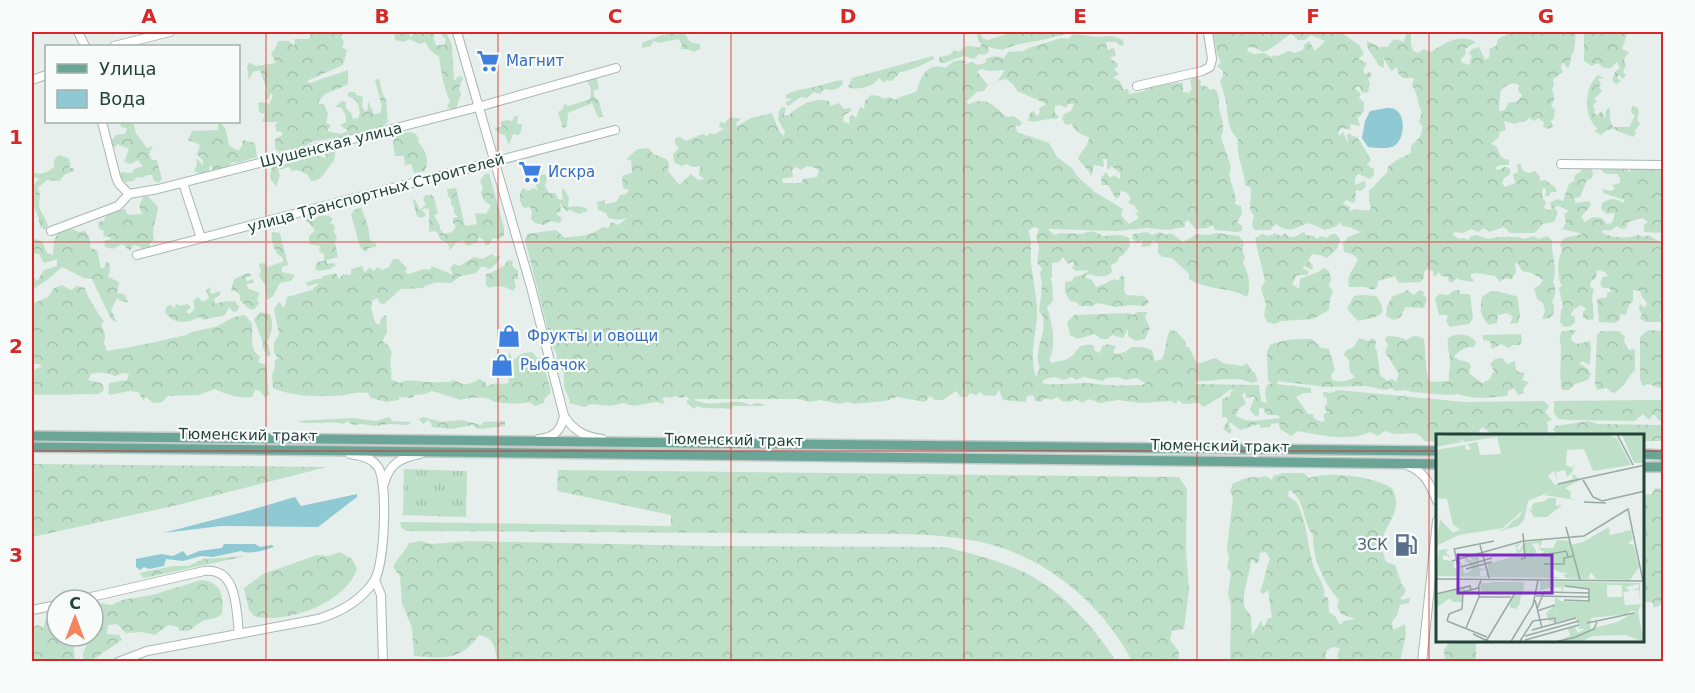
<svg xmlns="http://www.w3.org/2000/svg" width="1695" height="693" font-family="'DejaVu Sans',sans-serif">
  <defs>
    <pattern id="grass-tufts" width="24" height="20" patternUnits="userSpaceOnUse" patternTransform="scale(1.5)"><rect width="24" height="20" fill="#bfe0c8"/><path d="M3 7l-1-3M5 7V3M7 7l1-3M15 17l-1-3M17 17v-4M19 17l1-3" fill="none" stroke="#a4c1ad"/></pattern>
    <pattern id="forest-crowns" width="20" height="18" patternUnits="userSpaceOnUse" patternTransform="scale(1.5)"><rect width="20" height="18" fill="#bfe0c8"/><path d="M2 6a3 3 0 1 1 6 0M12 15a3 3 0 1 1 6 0" fill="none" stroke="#a4c1ad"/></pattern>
  </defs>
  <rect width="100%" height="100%" fill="#e6efeb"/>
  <!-- grass -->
  <polygon fill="url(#grass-tufts)" points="404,469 467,471 466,517 403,515"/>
  <!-- forest -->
  <g fill="url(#forest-crowns)" fill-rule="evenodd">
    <path d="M311,32H344L341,37L344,42L342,48L347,50L343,65L307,81L310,83L348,70V84C337,91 322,91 318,104H324L328,114L326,123L331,125L327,131L340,134L348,131L340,125L346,122V116L342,108L335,107L342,101L346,102V108L351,113L353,119L358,118L360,113C358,102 357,99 347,96L349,92H355L356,95L363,97L362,106L365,112L368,109V101L374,114L380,113L382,107L375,80L379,78L382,92L386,100L388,122C380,132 329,139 315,141C309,142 312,143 307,145C298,149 288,149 279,152L275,148V139L282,135V132L276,131L275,125L278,122H262L265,114L259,112L258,103L262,102L269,104L273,96L271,93L268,100L265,96L267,90L260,70L253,72L249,80L247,68L249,62L256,66L276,63L271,54L276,47L278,41H289L294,46L295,39H309Z"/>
    <path d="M384,32H408L411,37C416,29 426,32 434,32V40L436,45H444L446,40L441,34L442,32H446L452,45L454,81L459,76L463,78L459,88L461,94L456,109L452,110L447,106L450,101C444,90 441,70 439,57L431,51L425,42L420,44L409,39L404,42L395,40L394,32L389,35Z"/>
    <polygon points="678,32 684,32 690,42 700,44 700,49 694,52 687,49 681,49 682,44 678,39 658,43 654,41 650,46 642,48 642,43 660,36"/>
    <path d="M976,32H980L983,39L988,40L1013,32H1074L1042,40L1015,45L1002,50L988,47L989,52L984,55L979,54L974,59L963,56L944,63L939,62V57L950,55L954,50L959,52C966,45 970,45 979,48L982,44L979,42Z"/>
    <path d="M1213,32H1341L1359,45L1364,54L1358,59L1367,63L1363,70L1365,74L1370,72L1372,76L1368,79L1370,84L1368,92L1362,93L1359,86L1355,88L1361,94L1359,98L1364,102V110L1359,117L1357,116L1360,126L1350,124L1351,130L1342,128L1338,132L1339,136L1343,132L1348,143L1347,135L1350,133L1352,136L1357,137C1363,145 1366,152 1371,160L1367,165L1374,169V175L1370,179L1358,174L1355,178V185L1365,181L1366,186L1361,191L1356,190L1355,203L1346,200L1343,204L1350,207V211L1355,209L1369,211L1371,207L1369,201V190C1377,185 1380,178 1387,173L1388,167L1395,161L1411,153V146L1420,137L1423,127L1419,122L1422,112C1417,103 1418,94 1412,85L1414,78H1403L1398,73L1397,67L1391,71L1383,57L1384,68L1378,65C1375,55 1366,52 1367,41L1379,47H1387L1394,39L1404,42L1406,34L1411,32V44L1413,51L1419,53L1423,49L1431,52C1444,43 1460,33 1476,42L1465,49L1466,54L1461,59V62L1469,65L1472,56L1469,54L1472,49L1479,47L1485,60L1490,56L1489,49L1496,46L1498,39C1519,26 1552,32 1576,32L1574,52L1572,54L1569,67L1567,68L1563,62L1561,67L1563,72L1553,79L1554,84L1552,90C1555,96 1555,100 1551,106L1555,110L1554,118L1551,121L1553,126L1549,129L1543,127L1544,122L1538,118L1535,121L1529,118L1525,122H1519L1515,124L1504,121L1506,130L1500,132L1499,137L1491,144L1496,146L1502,158L1509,160V165H1501L1495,167L1497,170L1505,167L1510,169V174L1504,178L1502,183L1505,187L1515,183L1513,174L1518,172L1517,165L1520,163L1523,171L1529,173L1535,171L1540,177V181L1545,180L1555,187L1557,192H1551L1549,196H1545L1546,188L1542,189L1543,199L1546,202L1544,207L1547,210L1552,209L1550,203L1557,199L1563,201L1569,184L1574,181L1575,175L1580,172L1583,167H1589L1593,172L1592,178L1587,180L1580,197L1575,198V203L1589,201L1591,205L1581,217L1585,222L1593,217L1602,218L1607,224L1612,223L1615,213L1607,214L1601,209L1602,203C1610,198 1616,198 1623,203L1625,200L1603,193V189L1610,191L1615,189L1612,185L1620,183V178L1617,174H1607L1602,172L1604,167L1624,168L1631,172V167H1663V233L1644,232V225L1648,222L1642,218L1628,222L1626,228L1621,229L1617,226L1610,231L1605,230L1601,232C1610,238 1628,239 1638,235L1644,237L1648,235L1660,242L1663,241V305L1660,317L1663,318V322H1646L1639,318L1642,315L1639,309L1640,304L1645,308L1647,303L1642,297L1640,291L1633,290V301L1629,305L1626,315L1620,314V320L1614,323L1599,322L1597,299L1607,297V293L1612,291L1609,288H1603L1600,283L1603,277L1608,276L1605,272L1597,270L1596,278L1591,281L1590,287L1594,289L1592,297L1594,319L1588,320L1583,317V312L1586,309L1581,305L1573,310L1571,315L1575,317V322L1571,326L1564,327L1560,322L1561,310L1563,307L1559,288L1562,286C1557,278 1557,259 1562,251L1560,244L1564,238L1583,234L1562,229L1566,223L1564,214L1569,211L1559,206L1554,207L1558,213L1554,222L1543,224L1535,233H1510L1504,227L1489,232L1484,228L1478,232L1471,229L1463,233L1454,232L1453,235L1459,239L1464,238L1468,240L1471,236L1477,235L1488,239C1497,236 1516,236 1525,239L1533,236L1539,239L1546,236L1552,240C1551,254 1558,269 1553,282C1557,288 1555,296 1552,302L1554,306V314L1549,318L1542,319L1545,311L1543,303L1537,299L1534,288L1540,285L1543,280L1532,273L1522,271L1517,262L1515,264L1516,272L1512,279L1505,278L1500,282L1495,276L1476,273L1471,274V278L1474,280L1473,282L1460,280L1457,278L1453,282H1449L1448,277L1441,276L1439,272L1434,277L1433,271L1427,269L1424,272V278L1420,282L1399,283L1395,276L1378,281L1377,287L1373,290L1365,287H1349C1346,274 1354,270 1358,259L1352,254L1344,252L1343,244L1348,237L1361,232L1349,227L1342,226L1340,222L1337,226L1325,230L1309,223C1294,228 1290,234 1276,224L1270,230H1254L1252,224L1254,216L1250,209L1251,188L1245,185C1245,169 1235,156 1238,139C1227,129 1228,115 1226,101C1224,94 1222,87 1220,81L1223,76V71L1217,66L1221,63L1217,54ZM1292,34L1298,40H1305L1311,35L1325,41L1315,51L1309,41L1304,45L1303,50L1295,53L1288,51L1278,56L1274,55L1271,57L1265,53L1254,54L1247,51L1248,47L1256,48L1263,52C1275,48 1281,39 1292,34ZM1513,83L1519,85L1518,91L1522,95L1518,101L1508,103L1505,110L1499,111C1501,96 1496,88 1513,83Z"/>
    <polygon points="1584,32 1635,32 1634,33 1627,34 1622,49 1629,52 1624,59 1626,65 1623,72 1626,75 1623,79 1619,75 1617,78 1621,81 1616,84 1612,80 1615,72 1620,68 1617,62 1611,68 1604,68 1598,63 1592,66 1584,61"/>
    <path d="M1073,34L1097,37L1112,36L1123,40L1124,45L1120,46L1116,42H1106L1107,50L1114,48L1116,55L1110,58L1117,63L1118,66L1114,69L1119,74L1113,78L1120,81L1123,89H1128L1129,94L1144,91L1154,83C1166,87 1171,82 1183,83V92L1189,93L1192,89L1190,81L1194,75L1201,81L1200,85L1208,87L1210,90L1215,89C1221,98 1218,99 1219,108C1221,118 1226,126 1221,137L1231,167L1229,174L1236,199L1235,204L1241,206L1242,214L1237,222L1242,226V231L1236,232L1215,230L1213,225L1207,228L1195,229L1188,220L1185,222V227L1168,230L1146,228L1118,231L1048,229L1054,235L1060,233L1083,234C1089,229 1097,232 1103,236C1113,236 1120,232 1129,238L1130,246L1124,254L1119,257L1117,262L1111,265L1112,272C1104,280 1097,275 1087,274L1085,277L1092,280L1096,287C1103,286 1108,281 1114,279L1118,281L1122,275L1125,278L1124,289L1126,295L1144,296L1149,302L1145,306L1129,305L1116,307L1098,303L1092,306H1080L1076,302L1070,301L1065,292V282L1072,281L1074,277L1082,275L1089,270L1076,271L1072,268L1074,264L1073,261L1068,264L1063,257L1059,262L1052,263V277L1050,280L1052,282L1053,301L1047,307C1052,321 1057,347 1049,360L1052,363C1057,361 1063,361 1067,359C1080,353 1074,343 1093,345L1095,351L1100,353L1102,346L1109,344L1116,346L1113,353C1121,354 1126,353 1131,347H1143L1152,350L1155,361L1162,359C1167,349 1165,340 1170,330L1176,331L1186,342V347H1189L1197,364L1216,358L1223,363L1242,366L1247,363L1252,371L1255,373L1258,381L1251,383C1235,375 1215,382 1197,381L1195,384L1259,385L1261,401L1267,403L1265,393L1267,385L1272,383L1268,381L1267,352L1270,345C1284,339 1296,339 1312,339L1321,348L1329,349L1335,370L1331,375L1332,380C1341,382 1347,382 1355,377L1350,372L1349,360L1344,355L1346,350L1354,347L1359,338L1368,341L1373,338L1376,341L1375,348L1377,351L1380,375L1387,381L1392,379L1396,382L1399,374L1385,352L1388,345L1385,340L1387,336L1399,337L1407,340C1413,335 1417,335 1424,339C1426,353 1425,368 1429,382L1449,381C1448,374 1451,367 1450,360C1449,351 1447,347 1448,338C1458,332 1469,334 1476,342L1474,347C1465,347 1459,350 1454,357L1459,360L1468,362L1471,366L1469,373L1482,383L1489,380L1494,371L1490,364L1495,359L1502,358L1507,364L1515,361L1516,369L1519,372L1525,373L1522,380L1529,382L1523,389L1524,393L1518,395L1514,388L1508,391L1507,396L1481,398L1469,397L1458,394L1446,395L1412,392L1404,390L1395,391L1392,388L1385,390L1366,386L1326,387L1278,381L1277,384L1311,388V393H1303L1296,397L1308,414H1313L1314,418L1321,422L1325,421L1323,415L1327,412L1324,407L1327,404V399L1323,395V392L1331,393L1338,390L1465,402L1544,401L1549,406L1545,412L1552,420L1547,422L1548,431L1546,435L1495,434L1489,432L1482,427L1478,433L1469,435H1437V442L1424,441C1418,429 1407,435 1396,434C1392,434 1389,432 1385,431L1378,436L1370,432C1350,442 1318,435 1298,431L1291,436L1280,429L1279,423L1271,424L1270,427L1260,428L1259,424L1240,430L1230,422L1229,427L1232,430L1230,434L1223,429L1228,420L1226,417H1222V399L1230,396L1231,391H1234L1231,389C1222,396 1213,401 1204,407L1199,403L1183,404L1178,400L1176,404L1171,401L1140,403L1119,400L1100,403L1088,399L1083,403L1075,399L1071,402L1062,401L1057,397L1052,400L1045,398L1041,402L1035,401L1033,395L1027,396L1026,402L1003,400L999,390L995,396L983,395L980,392L976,395L970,393L966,398L960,396L956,391L943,400H935L930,396L925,402L897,397L885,401L854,404L848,402L839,404L820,400L810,402L799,399H693C712,410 733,396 750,405L757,403L765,404L762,406H734L730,409C718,407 710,410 697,406L694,409L686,402L689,399L686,396L681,398L675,396L671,398L665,397L662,399L665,402L662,404L657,402L634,406L623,403L611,406L591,404L585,407L569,403L570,401L564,387V373L556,361L557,355L552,346L525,240L527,234L556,230L565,238C582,235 587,238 603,227L608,228L612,222L618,225L627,218L618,220L608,218L606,213L598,210L597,202L605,200V204L616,202L620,195L626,194L629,190L623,188L622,176L632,173L631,160H626L637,149L649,148L653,154L666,159L669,163L668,171L679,185L691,174L698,180L705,179L699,175L700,166L692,167L687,164L681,166L674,162L673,154L679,148L675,144V138L680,137L686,141L702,134L707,136L710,133L715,134L724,129L719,127L720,122L725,123L730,117L741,119L736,123L737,126L751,118L772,113L779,131L784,136L785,132L778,120L779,111L782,107L786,108L784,115H789C799,105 815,97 829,101L831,106L839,103L844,109L851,108V111L843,116L844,122L850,124L849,118L852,115L856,118L860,107L864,109L865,101L871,95L879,96L884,99L889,97L895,100C902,95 909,95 917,91C920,76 929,61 946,68C952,61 959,58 967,62L963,65L972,62L978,65L985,63L987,58L995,56L1004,58L1008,52L1023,51L1029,48L1061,38L1068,39ZM981,69L989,71L1003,70L1004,72L997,81L1006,79L1013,84L1017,91L1045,103L1046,105L1039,108L1040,112L1037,117L1034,111L1030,113L1028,121C1039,123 1045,118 1056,119L1059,117L1055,113V106L1060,105L1066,108L1068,104H1074L1071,111L1064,114L1062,119L1066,125L1072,124C1075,132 1081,135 1089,137C1089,145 1080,152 1078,159L1090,173L1091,177L1094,165L1104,167L1103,159H1107V169H1110L1111,166L1120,173V179L1114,175L1110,178L1106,172L1101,178L1102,185H1108L1116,199L1120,196V191L1126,192L1131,198L1128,203L1135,206L1139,213L1135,212L1139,218L1129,224L1121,215L1123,209L1095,192L1077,176L1072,168L1057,157L1049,143L1017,132L1015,126H1020L1022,122L1013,116L1006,117C994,105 986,96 969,104L966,102L977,92L984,91L988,85L977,72ZM807,166L816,168L819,171L817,177L803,179L801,183H783L782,179L793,177L792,170L796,167L801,170ZM1034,227L1039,229L1036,237L1039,248L1037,263L1042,268L1040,274C1044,285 1040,300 1039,312L1043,316C1043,321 1044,327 1043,332C1040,343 1035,357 1040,368L1036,377C1028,354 1038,331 1037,308C1036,293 1033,278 1031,263C1030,252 1033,240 1028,231ZM1055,377L1063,380L1072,377L1076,380L1084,377L1103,381L1106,378L1118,377L1125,380L1137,378L1146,383L1142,385C1131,385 1119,386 1108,385C1100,385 1092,383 1084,383C1069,383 1056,386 1042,383L1045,379ZM1245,392L1246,398L1255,396L1250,410L1255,416L1259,415V408H1263L1265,410L1264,412L1268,415H1278L1280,418L1254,421L1245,420L1236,416L1239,408L1246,404L1242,395Z"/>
    <path d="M933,56L934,59C928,63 907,72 900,72L892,81L886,80L885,83L879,78C874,87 857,91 848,87L852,78Z"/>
    <path d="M1598,75L1604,78L1598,79L1601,83L1599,87L1602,91L1594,99L1597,101L1593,106L1595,110L1594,113L1597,115L1602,111L1605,119L1606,110L1610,108V119L1613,127H1629L1635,116L1631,112L1632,106L1637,107L1639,112L1637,119L1640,124L1635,130L1636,133L1633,137L1613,129L1607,130L1601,135L1594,131L1598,129C1583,117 1584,87 1598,75Z"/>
    <polygon points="591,78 597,79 599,89 594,90 594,96 599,101 603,117 598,117 592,103 568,113 567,126 563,129 558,112 563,109 564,104 569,106 590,99 591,89 587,81"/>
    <path d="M842,80L843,84C837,90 832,91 825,89L820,94L814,92L807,98L801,97L788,106L785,103L792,99L786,98V95C798,88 809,89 822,85C829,83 834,81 842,80Z"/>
    <polygon points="518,115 517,124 522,124 521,132 518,135 513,134 509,145 505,135 500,134 494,128 502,127 500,122 507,120 512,121 514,117"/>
    <polygon points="120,122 133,122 136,133 147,148 153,146 149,154 152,160 157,160 162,179 158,183 154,181 152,175 147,175 143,178 137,177 133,181 125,182 120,177 121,172 132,173 134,169 143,166 138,160 131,164 124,162 129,149 117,144 115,148 110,142 116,135 125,134 127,128 121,127"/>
    <polygon points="221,122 226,130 229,145 238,151 242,146 243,140 255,143 257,157 237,163 233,162 226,168 213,170 210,164 209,172 200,174 194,171 197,164 196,158 203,165 203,161 197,154 200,145 188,140 192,131 218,130 218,123"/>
    <path d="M410,132L416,134L419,139L418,142C426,151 430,159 425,171L414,173L411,164L405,165L404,156H395L393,144L395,135Z"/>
    <path d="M336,148L334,161C325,169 325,180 311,181L308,175L297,170L292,171L289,167L278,170L280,175L276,187L270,178L271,168L275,165L286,164L289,159L300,160L309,154L327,158L324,152L328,149Z"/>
    <path d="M59,155L68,158L71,164L69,168H74V171L64,175L60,181L47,180L38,188L40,195L39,207L48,225L46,230L40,227C39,216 33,207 32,198L35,195L32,187L39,179L34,177L32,181V171C39,176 47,173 54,167V160Z"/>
    <polygon points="489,173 504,228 504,236 498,239 493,238 489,245 485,245 484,240 478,237 478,242 467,246 463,240 456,243 450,250 448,244 440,239 439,234 434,231 429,232 429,209 425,208 422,210 426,215 422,218 417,216 412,198 416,201 420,210 426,204 423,200 425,195 431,195 434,197 438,214 434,215 440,226 440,229 444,234 452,232 456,226 453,223 453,218 458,217 454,213 454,207 451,205 451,200 448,196 447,189 456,188 465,226 477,224 475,213 486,214 491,205 485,202 481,193 483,187 480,181 485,174"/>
    <path d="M545,174L547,178L545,186L549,193H555L558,199L563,200L562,192L563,187L569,198L568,207L577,206L587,208V211L579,214L570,210L566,211L560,203L561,211L556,214L562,218L560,223L551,221L544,225L535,223L531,219L532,213L530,207L524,208C519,201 518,195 523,188L529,191L533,188L538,190L532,178Z"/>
    <path d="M148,196L158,207C157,219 151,228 154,240L150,243V248L143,251L139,246L133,245L130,251L122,244L113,249L105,247L104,241L111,239L109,237L103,236L104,231L99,229L98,222L104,221L106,214L125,209L128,215L142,214L139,206L143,197Z"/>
    <polygon points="361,207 368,226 370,240 376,243 376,247 369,248 366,252 360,247 351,214 354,210"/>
    <polygon points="320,215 329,216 333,219 330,223 335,226 334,232 337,237 335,242 338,257 327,260 327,264 333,263 336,265 330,269 319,271 315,269 317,262 324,261 324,254 319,252 320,246 309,244 309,236 315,230 306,220 308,217 314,220"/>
    <path d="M70,228L79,232L85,231C90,236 91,241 90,248L97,250L101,268H104L106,261C112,265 110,271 108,277L119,282L117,293L124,294L128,302H123L117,298L111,310L117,322C115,321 113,321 112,320C110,317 93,282 92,279L84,278L62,267L47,280L32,290V270H35L33,276L37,281L44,270L57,266V259L44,263L39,254H32V238L42,241L47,253L53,255C55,238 51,235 70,228Z"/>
    <path d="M272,232L280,233L288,265L282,267V272L295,275L291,281L280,283L273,296L267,300L266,287L259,275L261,271L259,264L265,263L267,267C273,266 277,263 283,262V258C275,254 270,240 272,232Z"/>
    <path d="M1147,232L1152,235L1160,232L1165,235L1171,233L1183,242L1197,234L1207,235L1217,233L1239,236L1244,242L1242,252L1245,256L1243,263C1249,273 1251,286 1247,297C1230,287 1205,290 1189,279V274L1172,258L1163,257L1158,253V243L1153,240L1150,246L1141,247L1143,240L1137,243L1132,238L1133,234Z"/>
    <polygon points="1304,232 1306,235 1314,236 1317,239 1321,236 1327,238 1331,234 1336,234 1340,240 1337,249 1327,258 1320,255 1312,254 1308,261 1313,265 1312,270 1304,266 1303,269 1309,271 1307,275 1297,275 1292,284 1299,289 1300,279 1320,271 1323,268 1329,271 1331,279 1329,286 1333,291 1330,299 1329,310 1313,319 1281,321 1275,324 1267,322 1264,315 1266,305 1261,288 1265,281 1255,239 1262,234 1269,236 1275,233 1281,236 1285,233 1289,237 1294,237"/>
    <path d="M492,254L495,257L501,255L497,263L490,269L482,266L476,273L461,276L451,283C442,282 429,282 423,288L401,289L384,304L380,303L377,298L372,301L371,307L375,322L379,325L382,317L386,315L387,333L384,337L383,342L389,346L392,353C388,361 393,370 391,379L399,383C412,377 425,384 439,382C445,381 447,384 454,380C463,386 470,385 479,379L485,382L487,386C494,382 501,385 509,383L507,368L509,351L513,360L523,353L532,352L538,359L540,357C543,362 551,388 551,393L545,398L544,403L535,406L530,402C520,404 505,404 495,402C492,401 489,398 486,398C481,397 466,398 461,400L432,391L424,394L415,395L412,398L399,397V400L386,402L371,398L368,393C359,392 354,393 345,395C324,397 291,397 273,388L272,375L275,367L274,362L278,358L274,353V343L279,334L274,309L279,302L284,308L287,297L312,290L319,283L308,286L305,283L316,279H321L323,276L336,273L339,279L343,274L351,275V269L362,266L365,273L369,268L374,271L377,267L382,270L389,267L393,259H398L407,268L405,272L408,274L424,269L430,270L432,266L453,275L450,268L454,264L459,266L474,257L482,259Z"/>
    <path d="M508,260L513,261L512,266L518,271V279H514L516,286L513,291C505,286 498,285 489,288L486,285V274C494,273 497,268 504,266Z"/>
    <polygon points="248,273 252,275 245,278 247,281 253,279 254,283 246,284 249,289 260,293 257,299 259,304 253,310 248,308 240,300 240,295 236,291 231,291 234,279"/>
    <path d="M62,285L71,290L77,286L85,288C85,293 100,317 104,321L101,325C105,331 106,336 104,343L107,351C134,347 159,341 186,335C195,330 204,330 214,327C227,323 229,316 245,315L252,324C253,335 249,351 260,356L258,362L266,365L269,395L265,397L260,391L255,390L252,397C243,399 223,394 215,389L198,395L168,396L162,402L153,403L145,396L144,401L138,392L129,391L110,395L108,393L109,383L127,380L129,374L124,373L115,376C106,372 100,372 91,374L88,380L101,383L104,387L103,391L99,394L32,395V371L42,366L39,364H32V304L48,297L54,288Z"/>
    <path d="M210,287L211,294L220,291V295L214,299L215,304L221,302L235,301L239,307L237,311L233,312L229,307L225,315C218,318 211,317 204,320L199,317C186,324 174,325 165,312L167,306L171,305L174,309L176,304L181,306L187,304L191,307L186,312L190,314L195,308L193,301L198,297L203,302L209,298L206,290Z"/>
    <polygon points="1408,290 1413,295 1420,290 1424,292 1423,295 1427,298 1424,308 1405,307 1401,317 1394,320 1386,316 1387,306 1392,297"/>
    <polygon points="1459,290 1461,294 1470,294 1473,318 1469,324 1450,327 1446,321 1448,315 1439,315 1435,299 1439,294 1448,295 1453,291"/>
    <path d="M1491,291C1503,291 1507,295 1517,296L1520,315L1518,323L1510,324L1513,317L1507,313L1498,315L1497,323L1489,325C1480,317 1480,308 1482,297Z"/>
    <path d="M1361,295L1376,296C1394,319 1370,317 1358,321L1347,309L1354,296Z"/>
    <path d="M260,312L270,314C274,325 272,333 267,342L271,354L268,357L262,346L263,343L254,319Z"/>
    <polygon points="1138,312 1148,312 1145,317 1150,328 1145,339 1136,341 1128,336 1128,329 1123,338 1112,335 1108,339 1101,339 1095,334 1078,339 1070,335 1067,322 1074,315 1129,313 1132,315"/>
    <path d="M1569,330H1577L1571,337L1572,341L1577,344L1590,341L1591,346L1590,363L1588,365L1583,361L1579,363L1588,369L1591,374L1588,380L1575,384L1569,390H1562C1559,373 1561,366 1561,351C1562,343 1558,344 1561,332Z"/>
    <polygon points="1648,330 1663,331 1663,389 1648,384 1643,386 1640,380 1640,337"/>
    <path d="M1600,331H1619L1625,337L1624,341L1629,350L1635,349V370C1627,378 1624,387 1615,393L1611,392L1607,388L1597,390L1595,383L1597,335Z"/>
    <polygon points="1521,334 1522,340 1520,345 1513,345 1509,348 1501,344 1492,349 1490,341 1483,340 1483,335"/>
    <polygon points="1663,400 1663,418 1659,421 1654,414 1649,420 1643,414 1635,421 1569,420 1558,419 1554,413 1554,401"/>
    <path d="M389,417L393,421L411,422L408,425L390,424L375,426L362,424L353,425L347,421L343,424C329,420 308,426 297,421L352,418L376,421Z"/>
    <polygon points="423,417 442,422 461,420 481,425 484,422 505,421 505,426 479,429 472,425 452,429 432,427 431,423 428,420 423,424 419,419"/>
    <polygon points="1588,421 1598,424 1662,425 1663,426 1663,441 1643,441 1642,435 1560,435 1553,430 1555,426"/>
    <polygon points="32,464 327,467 178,505 32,537"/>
    <path d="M558,470L1179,477L1187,489L1186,550L1189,590L1184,629L1172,631L1170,640L1179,652L1178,661H1132C1103,605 1047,558 985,543C959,537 934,535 907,534L406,531L401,527L400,522L671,526V515L557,491Z"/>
    <path d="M1284,473H1304L1309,478C1331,471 1372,476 1392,488C1408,520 1371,525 1386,562L1395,565L1402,585L1406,589L1405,594L1400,598L1403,600L1410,597L1409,603L1400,605L1397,615L1392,622L1393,630L1405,624L1406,634L1400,661H1340L1337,656L1340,648L1333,647L1327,650L1325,656L1328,661H1230L1231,606L1228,594L1231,573L1227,567L1229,559L1227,548L1233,498L1230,491L1233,483C1239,482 1241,479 1247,478C1253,476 1257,479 1266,476L1272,480L1273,476ZM1289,490C1306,499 1302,522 1313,535C1312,557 1324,584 1339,600L1337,606L1341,614L1355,619L1344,621L1340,625L1335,616L1329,612L1328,598L1324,596C1326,586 1319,579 1315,570C1307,549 1308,525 1298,505C1296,500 1292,499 1288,496ZM1266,552L1270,559C1265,570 1265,581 1260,592L1263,594L1268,590L1272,618H1268L1264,628L1261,621L1252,635L1251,616L1244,607V594L1252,559L1256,564L1259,561L1260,553Z"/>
    <polygon points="1655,488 1664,489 1663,600 1658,607 1654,607 1652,602 1642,602 1643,495 1652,494"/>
    <path d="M421,541L431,544L468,541L705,546L946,547C968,553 991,558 1012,567C1056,584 1091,623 1116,661L498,662C494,647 495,638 479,635C460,662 443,658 414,656L412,628L402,603L400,576L393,567C397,558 405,552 409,543Z"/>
    <path d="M340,552L352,559L357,569C346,603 285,625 254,616L249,610L244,588L263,574L317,555L328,556Z"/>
    <polygon points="246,556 144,578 139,573 173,566 188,566 203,559"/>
    <path d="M201,580C222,582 224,596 222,614C214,620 211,618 203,621C192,626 194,632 180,631L178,627L168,625L155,635L142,632L126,633L117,624L108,625L107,634L119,635L122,640L91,661H83V653L90,636H93V607L99,603L112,605L122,600L152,595Z"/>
    <polygon points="57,615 57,636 73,636 75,661 32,661 32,627 38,625 43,628 46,618"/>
    <polygon points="1451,640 1476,641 1476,661 1445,661 1444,650"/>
  </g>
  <!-- water -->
  <g fill="#8ec9d4">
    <path d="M1387,108C1390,108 1394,108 1396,110C1407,117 1404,143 1392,147C1385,149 1375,148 1368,147L1362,138L1365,121L1370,111Z"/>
    <polygon points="357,494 357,497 318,527 221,526 163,533 251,510 295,497 301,506"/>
    <path d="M224,544H255L260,547L272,545L274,547C263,550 251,555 241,551L213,557L201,556L183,561L166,559L164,566L149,569L144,567L140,570L136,567V559L161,554L173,556L183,551L187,556L199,551L222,548Z"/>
  </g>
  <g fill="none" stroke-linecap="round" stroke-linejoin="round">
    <!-- minor casing -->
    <g stroke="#a8b8b2" stroke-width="10">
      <g id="minor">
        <polyline points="78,32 85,46"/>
        <path d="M457,32L531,287L564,416C574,431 585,437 602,439"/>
        <polyline points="114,46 170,32"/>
        <polyline points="32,80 46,75"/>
        <polyline points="1137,86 1202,71 1210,67 1212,59 1208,32"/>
        <polyline points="102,122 116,177 119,184 129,194"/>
        <polyline points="1561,164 1664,165"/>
        <polyline points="183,183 201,238"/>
        <polyline points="129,194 158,189 478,107 616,68"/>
        <polyline points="51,231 118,206 129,194"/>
        <polyline points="137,255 615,130"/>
        <path d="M539,439C554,437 561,431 564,416"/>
        <path d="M1407,465C1425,472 1430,484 1437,501"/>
        <path d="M384,484C389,464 400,458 420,454"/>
        <polyline points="375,580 381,595 383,662"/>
        <path d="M78,600L204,571C238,567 236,610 239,634"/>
        <polyline points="32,610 57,605"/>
        <path d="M118,662L147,651L318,619C341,612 361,601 374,581C385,565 388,482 378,467C371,457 361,456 350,454"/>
        <polyline points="1422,662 1437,521"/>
      </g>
    </g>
    <!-- major casing -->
    <g stroke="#c2cac8" stroke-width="12">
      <g id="major">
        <polyline points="32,436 1437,451"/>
        <polyline points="32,447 1437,464"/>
        <polyline points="1642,454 1664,455"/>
        <polyline points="1642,467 1664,467"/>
      </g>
    </g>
    <!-- minor -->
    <use href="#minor" stroke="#fff" stroke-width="8"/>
    <!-- major -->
    <use href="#major" stroke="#6aa596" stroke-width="9"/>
  </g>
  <!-- grid -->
  <path fill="none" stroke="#d62828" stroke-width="1.5" stroke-opacity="0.55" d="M266,32V662M498,32V662M731,32V662M964,32V662M1197,32V662M1429,32V662M32,242H1664M32,451H1437M1642,451H1664"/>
  <!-- icons -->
  <defs>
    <g id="supermarket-bare" transform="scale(1.8)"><path d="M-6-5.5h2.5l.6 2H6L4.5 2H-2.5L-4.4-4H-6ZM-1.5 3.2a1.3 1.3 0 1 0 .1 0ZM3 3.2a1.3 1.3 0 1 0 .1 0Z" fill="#3f7fe0" stroke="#f7fbf9" stroke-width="2.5" paint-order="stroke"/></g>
    <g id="shop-bare" transform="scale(1.8)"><path d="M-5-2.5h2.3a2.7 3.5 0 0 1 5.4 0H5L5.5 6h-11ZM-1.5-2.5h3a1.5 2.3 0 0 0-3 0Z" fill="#3f7fe0" stroke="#f7fbf9" stroke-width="2.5" paint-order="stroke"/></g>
    <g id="fuel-bare" transform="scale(1.8)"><path d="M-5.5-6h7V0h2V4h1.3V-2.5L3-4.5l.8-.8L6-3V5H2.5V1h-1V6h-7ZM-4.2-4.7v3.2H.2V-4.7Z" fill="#5c6f8a" stroke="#f7fbf9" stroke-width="2.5" paint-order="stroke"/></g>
  </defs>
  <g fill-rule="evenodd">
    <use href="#supermarket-bare" x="488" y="61"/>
    <use href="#supermarket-bare" x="530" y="172"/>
    <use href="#shop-bare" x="509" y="336"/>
    <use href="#shop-bare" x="502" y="365"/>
    <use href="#fuel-bare" x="1406" y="545"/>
  </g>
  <g text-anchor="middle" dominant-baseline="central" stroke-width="4.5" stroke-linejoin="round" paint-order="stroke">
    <!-- shop labels -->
    <g font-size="15" fill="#366cbe" stroke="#f7fbf9" text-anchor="start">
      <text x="506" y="61">Магнит</text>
      <text x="548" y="172">Искра</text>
      <text x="527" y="336">Фрукты и овощи</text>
      <text x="520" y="365">Рыбачок</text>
    </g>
    <!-- street labels -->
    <g font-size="15" fill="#24423a" stroke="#f7fbf9">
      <text transform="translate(331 145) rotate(-14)">Шушенская улица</text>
      <text transform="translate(376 193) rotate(-15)">улица Транспортных Строителей</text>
      <text transform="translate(248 435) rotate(1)">Тюменский тракт</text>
      <text transform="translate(734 440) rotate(1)">Тюменский тракт</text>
      <text transform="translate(1220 446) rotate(1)">Тюменский тракт</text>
    </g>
    <!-- service labels -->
    <g font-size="15" fill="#4e5e75" stroke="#f7fbf9" text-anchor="end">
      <text x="1388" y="545">ЗСК</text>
    </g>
  </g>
  <!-- overview -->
  <g transform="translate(1436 434)">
    <rect width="208" height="208" fill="#e6efeb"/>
    <path d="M17,0H168L181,4L195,31L157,37L148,15L131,16L130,31L136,34L139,29L136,38L131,43L129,36L120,38L121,47L118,37L112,42L119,51L137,45L136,39L144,46L129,54L135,58L134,64L140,66L108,61L120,55L92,67L88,86L82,92L60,98L70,94L82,82L80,87L87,76L67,94L23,101L0,112L4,85L17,99L24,95L17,91L11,65L0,64V16L29,11L30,16L36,15L31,10L41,8L44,21L65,20L61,3L29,8L23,5L26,8L0,13V3ZM208,0V29H198L186,1ZM112,64H120V72L124,71H126L111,83H98L92,74L97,78ZM173,93L174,101L195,96L197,105L192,109L198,111L203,133L194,146L160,145L155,138L152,145L130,144L127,141L132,139H127L131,138L125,139L117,135L115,142L124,144L0,142L3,116L12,115L10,119L15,123L7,121V126L17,127L16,130L19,127L17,133L21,135L24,126L29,140L37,135L30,126L29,131V123L38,128L34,123L43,119V134L48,135L47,130L49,136L44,137V142H50L52,130L76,123L73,120L77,123L87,120V116L82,120L79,112L80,111L85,109L80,114L84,117L87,109L107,106L104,113L102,109L96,110L100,116L98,123H104L108,117H105L103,114H117L121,106L133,107L135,111L147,108ZM104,147L204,149V166L203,156H196L203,154V150L189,153L194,157L187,158L189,171L205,170L202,178L208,208L189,201L156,202L145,208H119L134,202L132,195L139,193L142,199L149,195H143L140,184L120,188V175L119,188L113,187L110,179L119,171V163L125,167L152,168L153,155L128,152L126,158L125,153L113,154L105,156L104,162ZM171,151H186V163H171ZM196,176L199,178L181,188L154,195L155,184L191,180ZM53,148H88L87,162L85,161L84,169L77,180L80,175L73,173L79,157L61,161L45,157L44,149H58ZM36,151L29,155L26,168H16L14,164L0,174V161Z" fill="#bfe0c8" fill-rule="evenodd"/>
    <path d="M115,66V74L97,81L95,73L98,69Z" fill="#bfe0c8"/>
    <path fill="none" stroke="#98aaa4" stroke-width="1.5" d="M181,0L197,31M146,44L157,63L166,67L209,57M122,50L209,31M148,68L170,69M130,93L144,146M44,111L53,144M18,114L22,133M18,115L58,107M114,120L130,117L132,123M85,125L89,124L87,99M16,127L87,107L148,102L192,75L207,147M108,130H128V124L137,122M25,133L56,124M30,135L56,128M0,145L209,147M0,160L34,152L35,156M100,162L153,163M43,163H75M99,166L106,194M128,166L153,167V155L129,152M101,175L108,158L153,159M101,177L119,171M11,187L13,180L26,175L27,158L42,154L45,146M11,187L51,203M151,189L198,179M30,194L43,163V153M96,196L140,184M37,200L56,209M89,202L143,187M89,206L143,191M84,207L97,187L119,184V189M49,209L79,159M74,209L97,171L102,146M115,209L140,203L158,195L161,188"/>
    <path fill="#7b2cbf" fill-opacity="0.15" stroke="#7b2cbf" stroke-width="3" d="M22,121H116V159H22Z"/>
    <rect width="208" height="208" fill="none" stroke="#24423a" stroke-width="3"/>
  </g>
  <!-- border -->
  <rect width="1695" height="693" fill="none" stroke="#f7fbf9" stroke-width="66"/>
  <!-- legend -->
  <rect x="45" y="45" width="195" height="78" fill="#f7fbf9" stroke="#a3b1ad" stroke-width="1.5"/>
  <rect x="57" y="64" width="30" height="9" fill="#6aa596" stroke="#a3b1ad" stroke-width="1.5"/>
  <text x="99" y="75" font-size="18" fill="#24423a">Улица</text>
  <rect x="57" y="90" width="30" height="18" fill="#8ec9d4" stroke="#a3b1ad" stroke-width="1.5"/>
  <text x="99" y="105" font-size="18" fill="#24423a">Вода</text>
  <!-- north arrow -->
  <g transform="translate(75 618)"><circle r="28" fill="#f7fbf9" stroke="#a3b1ad" stroke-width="1.5"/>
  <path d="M0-4.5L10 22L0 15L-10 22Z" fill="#f4845f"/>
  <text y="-9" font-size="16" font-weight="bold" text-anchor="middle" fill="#24423a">С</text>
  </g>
  <rect x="33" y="33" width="1629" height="627" fill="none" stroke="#d62828" stroke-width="2"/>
  <g font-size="20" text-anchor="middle" font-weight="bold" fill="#d62828">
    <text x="149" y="23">A</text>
    <text x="382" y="23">B</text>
    <text x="615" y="23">C</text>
    <text x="848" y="23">D</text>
    <text x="1080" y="23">E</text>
    <text x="1313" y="23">F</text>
    <text x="1546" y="23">G</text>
    <text x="16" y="144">1</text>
    <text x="16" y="353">2</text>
    <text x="16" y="562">3</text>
  </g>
</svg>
